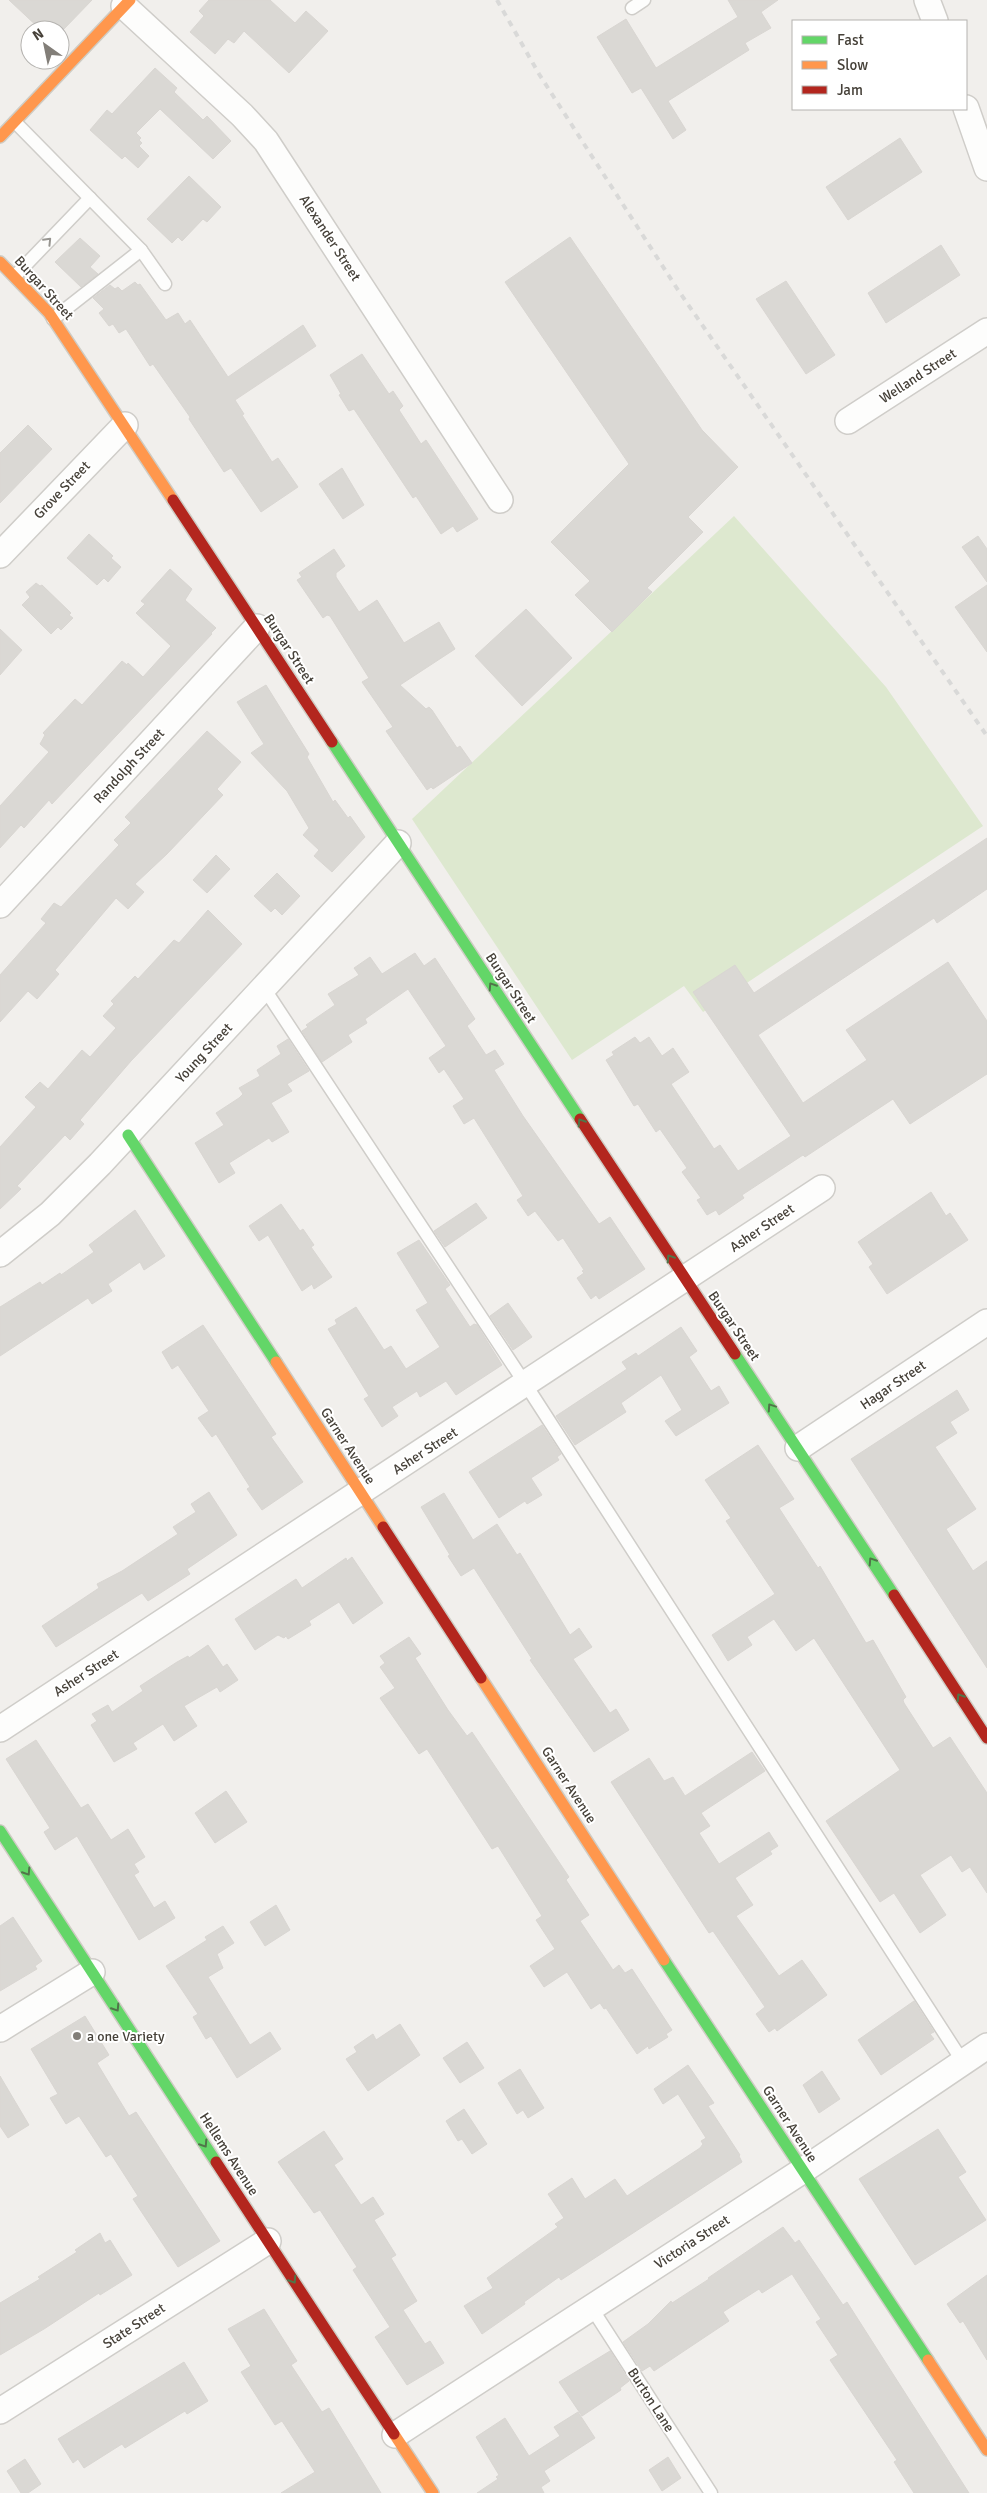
<svg xmlns="http://www.w3.org/2000/svg" width="987" height="2493" font-family="Signika,sans-serif">
  <rect width="100%" height="100%" fill="#f1efec"/>
  <!-- green -->
  <polygon fill="#dde8cf" points="734,516 886,687 983,826 703,1012 684,986 572,1060 412,819"/>
  <!-- building -->
  <g fill="#dad8d4" stroke="#d9d6d2">
    <polygon points="9,0 92,0 63,30 41,30"/>
    <polygon points="209,0 270,0 295,23 306,11 328,31 289,73 244,31 234,43 228,39 215,54 190,32 204,16 199,11"/>
    <polygon points="728,0 778,0 761,12 771,28 745,43 749,50 668,101 686,130 673,139 641,88 632,93 597,37 626,19 656,68 738,17"/>
    <polygon points="155,68 177,88 174,92 203,120 207,116 231,141 213,159 160,109 136,133 141,138 139,140 142,143 139,146 149,156 138,168 125,156 122,159 90,130 107,110 112,114"/>
    <polygon points="900,138 922,172 848,220 826,187"/>
    <polygon points="189,176 221,207 207,222 203,219 182,241 178,237 172,243 147,219"/>
    <polygon points="570,237 702,430 738,467 688,517 703,532 647,588 652,592 612,632 575,595 590,581 551,542 629,464 505,282"/>
    <polygon points="80,238 100,256 90,267 98,274 81,287 55,262"/>
    <polygon points="941,245 960,275 886,323 868,293"/>
    <polygon points="786,281 835,355 806,374 756,299"/>
    <polygon points="135,282 138,285 140,284 166,320 178,313 185,324 190,320 228,377 303,325 316,346 235,400 244,414 242,415 272,462 278,458 298,487 261,512 231,468 224,472 189,419 190,417 153,364 150,366 126,329 119,333 113,324 109,326 99,313 104,309 93,298 110,285 115,289 118,287 122,291"/>
    <polygon points="362,354 389,394 393,391 403,406 399,410 412,430 421,444 426,440 478,519 457,532 453,526 441,534 416,496 413,498 354,409 349,411 339,395 341,394 330,375"/>
    <polygon points="28,425 52,449 0,503 0,453"/>
    <polygon points="342,468 364,505 343,519 319,484"/>
    <polygon points="89,534 113,556 111,558 121,567 108,582 104,578 97,585 67,558"/>
    <polygon points="978,536 987,549 987,582 962,547"/>
    <polygon points="334,549 345,566 336,573 336,577 359,612 377,600 404,643 439,622 455,649 400,685 426,709 429,707 432,710 457,748 460,746 472,763 433,789 431,787 427,790 397,747 386,731 393,727 362,682 369,678 330,616 327,615 323,618 297,580 302,577 299,573"/>
    <polygon points="170,569 192,589 185,600 216,628 211,633 212,634 52,804 49,800 24,828 21,825 0,848 0,806 49,752 40,744 45,735 43,733 75,699 82,705 122,661 127,665 128,663 143,677 171,646 136,613 145,604 141,601"/>
    <polygon points="36,583 40,586 42,585 71,613 69,615 73,618 61,630 58,627 51,634 22,605 30,597 26,592"/>
    <polygon points="987,585 987,652 955,607"/>
    <polygon points="526,609 572,658 522,706 475,656"/>
    <polygon points="0,629 22,650 0,675"/>
    <polygon points="266,685 309,754 307,757 333,802 335,800 348,818 350,816 365,837 332,872 314,856 319,850 303,835 309,828 287,791 251,753 264,744 237,702"/>
    <polygon points="207,731 241,762 217,789 223,795 167,854 135,884 144,892 128,909 116,898 55,970 59,974 37,999 28,991 0,1022 0,975 46,923 41,919 54,903 61,907 119,845 114,840 131,823 125,817"/>
    <polygon points="987,838 987,889 937,923 934,918 758,1035 803,1103 867,1060 846,1030 948,962 987,1021 987,1074 910,1124 893,1099 805,1157 803,1155 742,1195 744,1198 719,1215 716,1210 707,1215 697,1200 701,1198 682,1172 687,1168 660,1129 656,1132 638,1104 634,1106 606,1060 614,1055 612,1052 635,1037 640,1043 649,1037 662,1056 673,1048 689,1072 671,1084 714,1149 720,1145 738,1171 791,1136 693,992 735,965 754,993"/>
    <polygon points="216,855 230,869 207,893 193,880"/>
    <polygon points="277,873 300,896 282,915 275,908 271,912 254,896"/>
    <polygon points="208,910 242,944 131,1061 80,1120 84,1124 70,1140 65,1135 17,1186 21,1189 0,1209 0,1147 36,1107 25,1097 40,1082 48,1089 82,1050 90,1057 116,1028 103,1016 114,1004 111,1001 135,976 138,979 174,940 179,943"/>
    <polygon points="415,953 424,966 435,958 475,1019 467,1026 486,1055 495,1050 504,1064 494,1070 523,1116 599,1224 610,1217 645,1269 599,1299 596,1295 591,1299 577,1278 584,1273 582,1271 584,1270 563,1238 558,1241 535,1211 528,1216 517,1200 523,1196 474,1118 464,1124 453,1106 464,1099 444,1069 439,1073 429,1058 446,1046 408,989 365,1019 367,1023 348,1035 352,1042 322,1062 302,1031 308,1027 306,1025 335,1005 328,994 359,975 354,968 370,957 382,974"/>
    <polygon points="288,1039 309,1071 287,1084 292,1091 271,1103 289,1132 272,1142 269,1138 229,1163 235,1173 219,1183 195,1143 224,1125 216,1113 239,1098 243,1094 239,1088 260,1076 257,1070 281,1054 277,1046"/>
    <polygon points="931,1192 946,1216 950,1213 968,1240 887,1294 869,1267 873,1264 858,1242"/>
    <polygon points="476,1203 487,1218 445,1247 434,1231"/>
    <polygon points="281,1204 300,1231 303,1229 314,1245 311,1247 332,1277 314,1289 312,1284 302,1291 268,1235 259,1241 249,1226"/>
    <polygon points="135,1210 165,1256 144,1270 140,1262 108,1284 112,1291 92,1304 88,1298 0,1356 0,1307 40,1282 42,1285 60,1273 61,1275 94,1252 89,1245"/>
    <polygon points="419,1240 450,1285 445,1289 470,1327 474,1324 477,1325 502,1365 456,1395 446,1381 420,1397 417,1391 392,1407 398,1416 382,1427 364,1399 369,1396 328,1329 337,1324 335,1320 356,1307 384,1350 391,1346 406,1369 440,1347 416,1310 428,1303 397,1253"/>
    <polygon points="508,1303 532,1337 513,1350 490,1316"/>
    <polygon points="203,1325 276,1434 271,1437 303,1482 262,1510 247,1489 250,1487 216,1434 212,1437 198,1418 209,1411 178,1365 172,1369 162,1352"/>
    <polygon points="681,1327 697,1351 689,1357 711,1391 719,1386 729,1403 676,1436 665,1421 682,1410 661,1375 621,1403 626,1412 575,1445 556,1416 627,1369 622,1362 636,1353 638,1356"/>
    <polygon points="957,1390 969,1410 950,1422 957,1433 935,1447 976,1509 946,1529 973,1571 987,1561 987,1668 851,1459"/>
    <polygon points="542,1425 561,1454 557,1457 559,1460 531,1478 542,1495 527,1504 525,1501 499,1518 469,1472"/>
    <polygon points="758,1445 794,1499 779,1508 818,1568 820,1566 866,1643 873,1640 906,1697 903,1700 904,1703 933,1748 950,1737 987,1793 987,1893 970,1867 962,1872 951,1855 920,1875 946,1915 920,1933 894,1893 880,1902 826,1821 900,1770 814,1638 796,1651 774,1619 747,1637 752,1645 728,1661 712,1635 775,1594 726,1521 731,1518 705,1480"/>
    <polygon points="209,1492 237,1535 187,1569 190,1574 148,1601 142,1593 56,1647 42,1626 99,1588 97,1584 122,1571 178,1534 173,1527 196,1512 191,1504"/>
    <polygon points="444,1493 473,1540 497,1524 517,1555 520,1553 570,1635 579,1628 592,1647 573,1659 610,1713 616,1709 629,1730 594,1752 530,1660 532,1659 474,1568 461,1576 448,1556 450,1555 421,1507"/>
    <polygon points="352,1557 383,1603 353,1624 339,1602 309,1621 311,1625 288,1639 286,1636 284,1638 278,1635 255,1650 235,1619 296,1579 302,1588 346,1558 347,1561"/>
    <polygon points="409,1637 421,1654 415,1658 448,1710 467,1736 472,1732 569,1877 566,1880 589,1915 580,1921 613,1970 619,1965 625,1973 632,1969 672,2030 666,2034 668,2037 649,2049 648,2046 637,2054 606,2008 604,2009 600,2003 591,2009 567,1972 544,1987 530,1966 555,1949 536,1920 542,1916 498,1846 492,1849 427,1749 419,1754 380,1698 395,1688 380,1667 385,1663 380,1656"/>
    <polygon points="208,1645 223,1667 227,1664 238,1680 220,1692 217,1687 184,1706 197,1726 174,1741 163,1724 133,1743 137,1749 114,1762 91,1725 97,1721 92,1714 108,1705 112,1712 143,1691 140,1686 177,1662 188,1656 189,1658"/>
    <polygon points="36,1740 81,1808 88,1804 111,1840 128,1829 145,1857 134,1864 139,1872 134,1875 154,1908 165,1901 175,1918 139,1940 77,1836 55,1850 44,1832 50,1828 6,1759"/>
    <polygon points="752,1752 765,1771 701,1813 710,1826 699,1833 719,1864 769,1832 778,1846 770,1851 772,1854 735,1878 753,1905 736,1916 779,1976 802,1960 827,1995 777,2031 775,2028 769,2032 756,2014 765,2007 713,1931 709,1933 611,1782 649,1758 664,1781 673,1777 685,1796"/>
    <polygon points="226,1791 247,1822 215,1843 195,1813"/>
    <polygon points="276,1905 290,1930 265,1946 250,1922"/>
    <polygon points="13,1917 42,1961 35,1966 37,1969 0,1991 0,1926"/>
    <polygon points="223,1926 234,1943 217,1954 223,1968 208,1977 250,2045 270,2032 281,2049 237,2078 211,2036 206,2039 193,2017 198,2014 166,1966 207,1940 205,1937"/>
    <polygon points="914,2001 934,2032 930,2034 934,2039 881,2075 858,2040"/>
    <polygon points="85,2016 109,2055 97,2063 129,2116 136,2112 220,2241 178,2267 133,2199 138,2196 111,2154 106,2157 79,2116 66,2124 50,2098 58,2094 31,2049"/>
    <polygon points="400,2024 420,2055 368,2091 346,2059 357,2052 354,2047 373,2034 376,2040"/>
    <polygon points="467,2042 484,2068 460,2083 443,2058"/>
    <polygon points="688,2065 714,2103 708,2106 740,2155 739,2156 742,2162 561,2280 559,2277 524,2302 525,2304 482,2334 464,2306 493,2288 487,2278 558,2227 555,2224 564,2218 548,2194 572,2178 585,2199 615,2179 627,2196 700,2148 703,2144 701,2141 706,2138 678,2094 663,2104 654,2089"/>
    <polygon points="520,2069 544,2108 528,2118 523,2110 517,2114 498,2083"/>
    <polygon points="822,2071 840,2099 819,2113 803,2085"/>
    <polygon points="0,2076 29,2125 8,2138 0,2126"/>
    <polygon points="464,2109 487,2144 472,2154 462,2139 458,2141 446,2121"/>
    <polygon points="938,2129 966,2172 958,2177 986,2220 915,2265 859,2179"/>
    <polygon points="324,2131 343,2159 334,2165 361,2205 373,2197 384,2214 374,2220 396,2255 391,2258 417,2301 403,2310 425,2344 430,2341 444,2363 407,2385 375,2337 390,2327 353,2270 357,2267 320,2210 314,2213 278,2162"/>
    <polygon points="783,2227 795,2243 799,2240 843,2305 847,2302 969,2493 914,2493 894,2462 897,2460 830,2360 838,2355 816,2322 821,2319 792,2274 762,2293 759,2289 723,2312 729,2321 654,2371 650,2366 642,2371 623,2342 648,2324 671,2301 672,2303 709,2279 708,2278"/>
    <polygon points="100,2233 105,2243 110,2240 132,2275 100,2295 99,2293 44,2329 0,2355 0,2303 40,2279 38,2277 77,2252 75,2250"/>
    <polygon points="987,2275 987,2360 963,2321 960,2323 947,2304"/>
    <polygon points="264,2309 297,2361 291,2365 322,2412 329,2408 381,2493 281,2493 315,2472 282,2421 275,2425 241,2372 251,2366 228,2329"/>
    <polygon points="610,2351 629,2381 620,2388 621,2390 582,2416 559,2382"/>
    <polygon points="184,2362 208,2401 187,2414 185,2411 125,2448 122,2444 84,2468 78,2459 73,2463 58,2439"/>
    <polygon points="578,2412 595,2438 544,2471 550,2481 541,2487 544,2493 477,2493 498,2479 496,2477 499,2475 476,2437 505,2418 529,2456 560,2436 554,2427"/>
    <polygon points="668,2457 681,2478 662,2491 649,2470"/>
    <polygon points="25,2459 41,2484 28,2493 21,2493 7,2471"/>
  </g>
  <g fill="none" stroke-linecap="round" stroke-linejoin="round">
    <!-- lane casing -->
    <g stroke="#cfcdc9" stroke-width="15">
      <g id="lane">
        <polyline points="632,8 644,0"/>
        <polyline points="15,122 141,250 165,284"/>
        <polyline points="15,276 90,198"/>
        <polyline points="53,319 141,250"/>
        <polyline points="264,988 526,1385 963,2062"/>
        <polyline points="591,2307 711,2493"/>
      </g>
    </g>
    <!-- street casing -->
    <g stroke="#cfcdc9" stroke-width="28">
      <g id="street">
        <polyline points="927,0 935,21"/>
        <polyline points="124,6 242,115 266,141 500,500"/>
        <polyline points="966,108 987,168"/>
        <polyline points="848,421 987,331"/>
        <polyline points="0,555 125,425"/>
        <polyline points="0,905 257,627"/>
        <polyline points="0,1254 50,1214 100,1164 398,843"/>
        <polyline points="798,1448 987,1322"/>
        <polyline points="0,1729 822,1188"/>
        <polyline points="0,2029 92,1972"/>
        <polyline points="0,2411 268,2241"/>
        <polyline points="395,2435 802,2171 987,2046"/>
      </g>
    </g>
    <!-- fast casing -->
    <g stroke="#cfccc4" stroke-width="14">
      <g id="fast">
        <polyline points="332,742 580,1119"/>
        <polyline points="128,1135 276,1362"/>
        <polyline points="735,1354 894,1595"/>
        <polyline points="0,1831 216,2162"/>
        <polyline points="664,1960 928,2360"/>
      </g>
    </g>
    <!-- slow casing -->
    <g stroke="#cfccc4" stroke-width="14">
      <g id="slow">
        <polyline points="0,137 130,0"/>
        <polyline points="0,262 49,313 173,500"/>
        <polyline points="276,1362 383,1527"/>
        <polyline points="481,1678 664,1960"/>
        <polyline points="928,2360 987,2450"/>
        <polyline points="394,2434 433,2493"/>
      </g>
    </g>
    <!-- jam casing -->
    <g stroke="#cfccc4" stroke-width="14">
      <g id="jam">
        <polyline points="173,500 332,742"/>
        <polyline points="580,1119 735,1354"/>
        <polyline points="383,1527 481,1678"/>
        <polyline points="894,1595 987,1738"/>
        <polyline points="216,2162 394,2434"/>
      </g>
    </g>
    <!-- lane -->
    <use href="#lane" stroke="#fdfdfc" stroke-width="12"/>
    <!-- street -->
    <use href="#street" stroke="#fdfdfc" stroke-width="25"/>
    <!-- fast -->
    <use href="#fast" stroke="#63d668" stroke-width="11"/>
    <!-- slow -->
    <use href="#slow" stroke="#ff974d" stroke-width="11"/>
    <!-- jam -->
    <use href="#jam" stroke="#b3261e" stroke-width="11"/>
    <!-- rail -->
    <polyline stroke="#d9d9d8" stroke-width="4" stroke-dasharray="6 6" stroke-linecap="butt" points="497,0 539,74 678,290 987,736"/>
  </g>
  <!-- one-way arrows -->
  <defs><path id="oneway-chevron" d="M-2-3.5L2.5 0L-2 3.5" fill="none" stroke-width="1.6" stroke-linecap="round" stroke-linejoin="round" transform="scale(1.25)"/></defs>
  <use stroke="#989691" href="#oneway-chevron" transform="translate(48 241) rotate(-46)"/>
  <g stroke="#507549">
    <use href="#oneway-chevron" transform="translate(492 986) rotate(-123)"/>
    <use href="#oneway-chevron" transform="translate(581 1122) rotate(-123)"/>
    <use href="#oneway-chevron" transform="translate(670 1258) rotate(-123)"/>
    <use href="#oneway-chevron" transform="translate(771 1407) rotate(-124)"/>
    <use href="#oneway-chevron" transform="translate(872 1561) rotate(-123)"/>
    <use href="#oneway-chevron" transform="translate(960 1697) rotate(-123)"/>
    <use href="#oneway-chevron" transform="translate(27 1872) rotate(57)"/>
    <use href="#oneway-chevron" transform="translate(116 2008) rotate(57)"/>
    <use href="#oneway-chevron" transform="translate(204 2144) rotate(57)"/>
    <use href="#oneway-chevron" transform="translate(293 2280) rotate(57)"/>
  </g>
  <!-- markers -->
  <circle fill="#827e78" stroke="#fff" stroke-width="2" cx="77" cy="2036" r="5"/>
  <g text-anchor="middle" dominant-baseline="central" stroke-width="4" stroke-linejoin="round" paint-order="stroke">
    <!-- street labels -->
    <g font-size="14" fill="#464139" stroke="#fff">
      <text transform="translate(330 238) rotate(57)">Alexander Street</text>
      <text transform="translate(44 288) rotate(48)">Burgar Street</text>
      <text transform="translate(918 376) rotate(-33)">Welland Street</text>
      <text transform="translate(62 490) rotate(-46)">Grove Street</text>
      <text transform="translate(289 649) rotate(57)">Burgar Street</text>
      <text transform="translate(129 766) rotate(-47)">Randolph Street</text>
      <text transform="translate(511 988) rotate(57)">Burgar Street</text>
      <text transform="translate(204 1053) rotate(-47)">Young Street</text>
      <text transform="translate(762 1228) rotate(-34)">Asher Street</text>
      <text transform="translate(734 1326) rotate(56)">Burgar Street</text>
      <text transform="translate(893 1385) rotate(-34)">Hagar Street</text>
      <text transform="translate(348 1446) rotate(57)">Garner Avenue</text>
      <text transform="translate(425 1451) rotate(-33)">Asher Street</text>
      <text transform="translate(86 1673) rotate(-33)">Asher Street</text>
      <text transform="translate(569 1785) rotate(57)">Garner Avenue</text>
      <text transform="translate(790 2124) rotate(57)">Garner Avenue</text>
      <text transform="translate(229 2154) rotate(57)">Hellems Avenue</text>
      <text transform="translate(692 2242) rotate(-33)">Victoria Street</text>
      <text transform="translate(134 2326) rotate(-33)">State Street</text>
      <text transform="translate(651 2400) rotate(57)">Burton Lane</text>
    </g>
    <!-- poi labels -->
    <g font-size="14" fill="#464139" stroke="#fff" text-anchor="start">
      <text x="87" y="2036">a one Variety</text>
    </g>
  </g>
  <!-- legend -->
  <rect x="792" y="20" width="175" height="90" fill="#ffffff" stroke="#b5b3b0"/>
  <rect x="802" y="36" width="25" height="8" fill="#63d668" stroke="#b5b3b0"/>
  <text x="837" y="45" font-size="15" fill="#464139">Fast</text>
  <rect x="802" y="61" width="25" height="8" fill="#ff974d" stroke="#b5b3b0"/>
  <text x="837" y="70" font-size="15" fill="#464139">Slow</text>
  <rect x="802" y="86" width="25" height="8" fill="#b3261e" stroke="#b5b3b0"/>
  <text x="837" y="95" font-size="15" fill="#464139">Jam</text>
  <!-- north arrow -->
  <g transform="translate(45 45) rotate(327)"><circle r="24" fill="#ffffff" stroke="#b5b3b0"/>
  <path d="M0-4L9 19L0 12L-9 19Z" fill="#827e78"/>
  <text y="-8" font-size="14" font-weight="bold" text-anchor="middle" fill="#464139">N</text>
  </g>
</svg>
